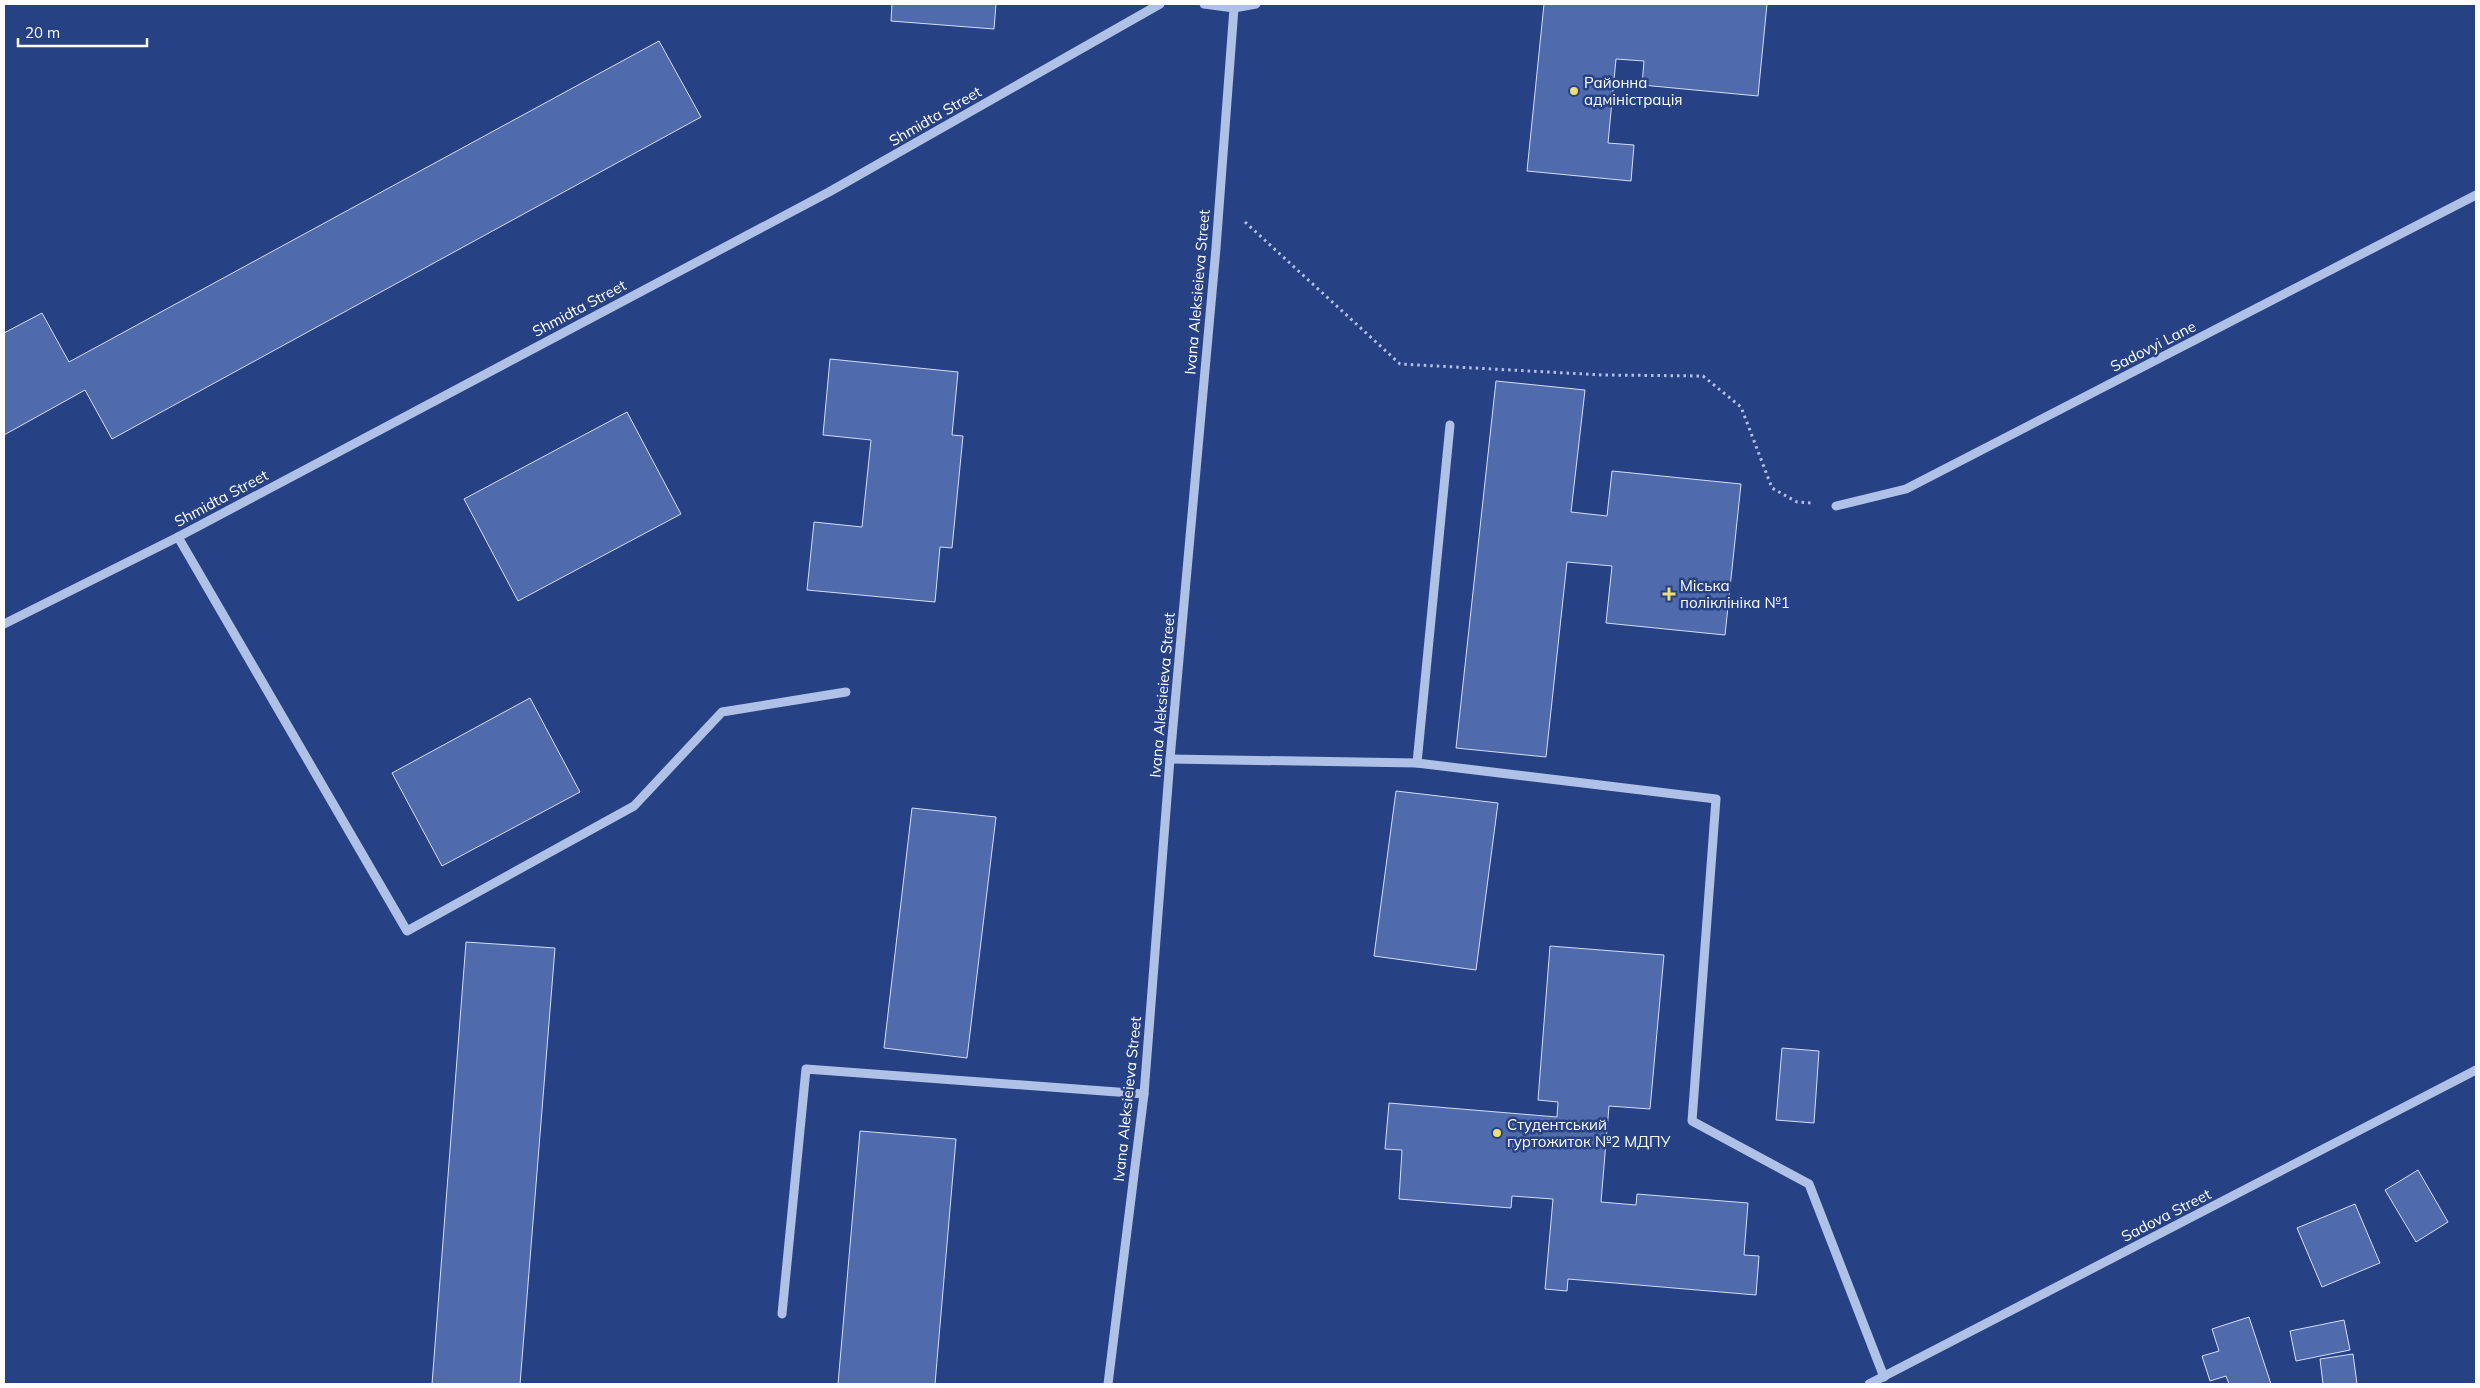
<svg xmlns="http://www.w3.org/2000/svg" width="2480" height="1388" font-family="Mulish,sans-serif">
  <rect width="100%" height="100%" fill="#274284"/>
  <!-- building -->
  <g fill="#4f6bab" stroke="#d3def6">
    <polygon points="892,4 996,4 994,29 891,21"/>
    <polygon points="1544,4 1767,4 1758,96 1642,85 1644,61 1616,59 1608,143 1634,145 1631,181 1527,171"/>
    <polygon points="659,41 701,117 112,439 85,390 4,435 4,333 42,313 69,362"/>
    <polygon points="830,359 958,372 952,435 963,436 952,548 940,547 935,602 807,590 814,522 862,527 871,440 823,435"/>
    <polygon points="1496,381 1585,390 1571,512 1607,516 1612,471 1741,484 1725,635 1606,623 1612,566 1567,562 1546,757 1456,748"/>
    <polygon points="627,412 681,514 518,601 464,499"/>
    <polygon points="530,698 580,792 442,866 392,773"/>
    <polygon points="1396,791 1498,803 1476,970 1374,956"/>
    <polygon points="912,808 996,817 967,1058 884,1048"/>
    <polygon points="466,942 555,948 520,1384 432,1384"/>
    <polygon points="1550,946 1664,955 1650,1109 1609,1106 1601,1202 1636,1205 1637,1194 1748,1203 1744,1255 1759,1256 1756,1295 1568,1279 1567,1291 1545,1289 1553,1199 1512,1196 1511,1208 1399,1199 1402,1150 1385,1149 1389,1103 1557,1117 1558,1102 1538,1100"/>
    <polygon points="1782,1048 1819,1051 1814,1123 1776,1120"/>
    <polygon points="860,1131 956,1139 935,1384 838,1384"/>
    <polygon points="2418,1170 2448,1222 2416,1242 2385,1190"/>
    <polygon points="2355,1204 2380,1263 2322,1287 2297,1228"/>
    <polygon points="2249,1317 2271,1384 2229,1384 2226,1376 2210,1381 2202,1356 2219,1351 2212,1329"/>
    <polygon points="2344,1320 2350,1350 2296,1361 2290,1331"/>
    <polygon points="2353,1354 2357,1384 2323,1384 2320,1359"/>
  </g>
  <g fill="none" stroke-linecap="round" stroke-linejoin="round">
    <!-- path -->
    <polyline stroke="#b0c1e7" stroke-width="3" stroke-dasharray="2.5 4" stroke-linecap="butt" points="1245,222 1400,364 1603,375 1703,376 1741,407 1772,488 1797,502 1811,503"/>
    <!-- minor -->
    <g stroke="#b0c1e7" stroke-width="9">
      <polyline points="1204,4 1234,8 1256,4"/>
      <polyline points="1836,506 1906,489 2476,195"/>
      <polyline points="178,537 407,931 634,806 722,712 846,692"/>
      <polyline points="4,624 178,537 829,192 1160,4"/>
      <polyline points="1170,759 1417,763 1450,425"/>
      <polyline points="1417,763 1716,799 1692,1121 1809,1184 1884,1377"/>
      <polyline points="782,1314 806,1069 1144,1094"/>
      <polyline points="1108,1384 1144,1094 1170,759 1216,248 1234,8"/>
      <polyline points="1869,1384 2476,1070"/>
    </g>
  </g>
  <!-- markers -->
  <g fill="#f0de75" stroke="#274284" stroke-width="2">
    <circle cx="1574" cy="91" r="5"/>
    <path d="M1666.5 586.5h5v5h5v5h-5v5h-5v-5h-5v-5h5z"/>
    <circle cx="1497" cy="1133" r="5"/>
  </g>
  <g text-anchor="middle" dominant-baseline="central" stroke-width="5" stroke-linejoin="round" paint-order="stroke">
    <!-- poi labels -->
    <g font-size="15" fill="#fff" stroke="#274284" text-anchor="start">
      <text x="1584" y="82">Районна<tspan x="1584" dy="17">адміністрація</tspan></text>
      <text x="1680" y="585">Міська<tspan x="1680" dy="17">поліклініка №1</tspan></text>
      <text x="1507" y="1124">Студентський<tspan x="1507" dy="17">гуртожиток №2 МДПУ</tspan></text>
    </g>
    <!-- street labels -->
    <g font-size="15" fill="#fff" stroke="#274284">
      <text transform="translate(935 116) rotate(-30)">Shmidta Street</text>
      <text transform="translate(1197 292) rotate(-85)">Ivana Aleksieieva Street</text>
      <text transform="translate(579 308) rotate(-28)">Shmidta Street</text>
      <text transform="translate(2153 346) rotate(-27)">Sadovyi Lane</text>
      <text transform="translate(221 498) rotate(-28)">Shmidta Street</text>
      <text transform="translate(1162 695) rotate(-85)">Ivana Aleksieieva Street</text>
      <text transform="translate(1127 1099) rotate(-84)">Ivana Aleksieieva Street</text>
      <text transform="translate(2166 1215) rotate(-27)">Sadova Street</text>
    </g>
  </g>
  <!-- border -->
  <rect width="2480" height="1388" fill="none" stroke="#ffffff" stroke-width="10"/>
  <!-- scale -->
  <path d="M18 38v8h129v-8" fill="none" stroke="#ffffff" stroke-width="2.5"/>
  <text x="25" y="38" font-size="15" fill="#ffffff" stroke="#274284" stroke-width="4" paint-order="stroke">20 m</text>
</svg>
